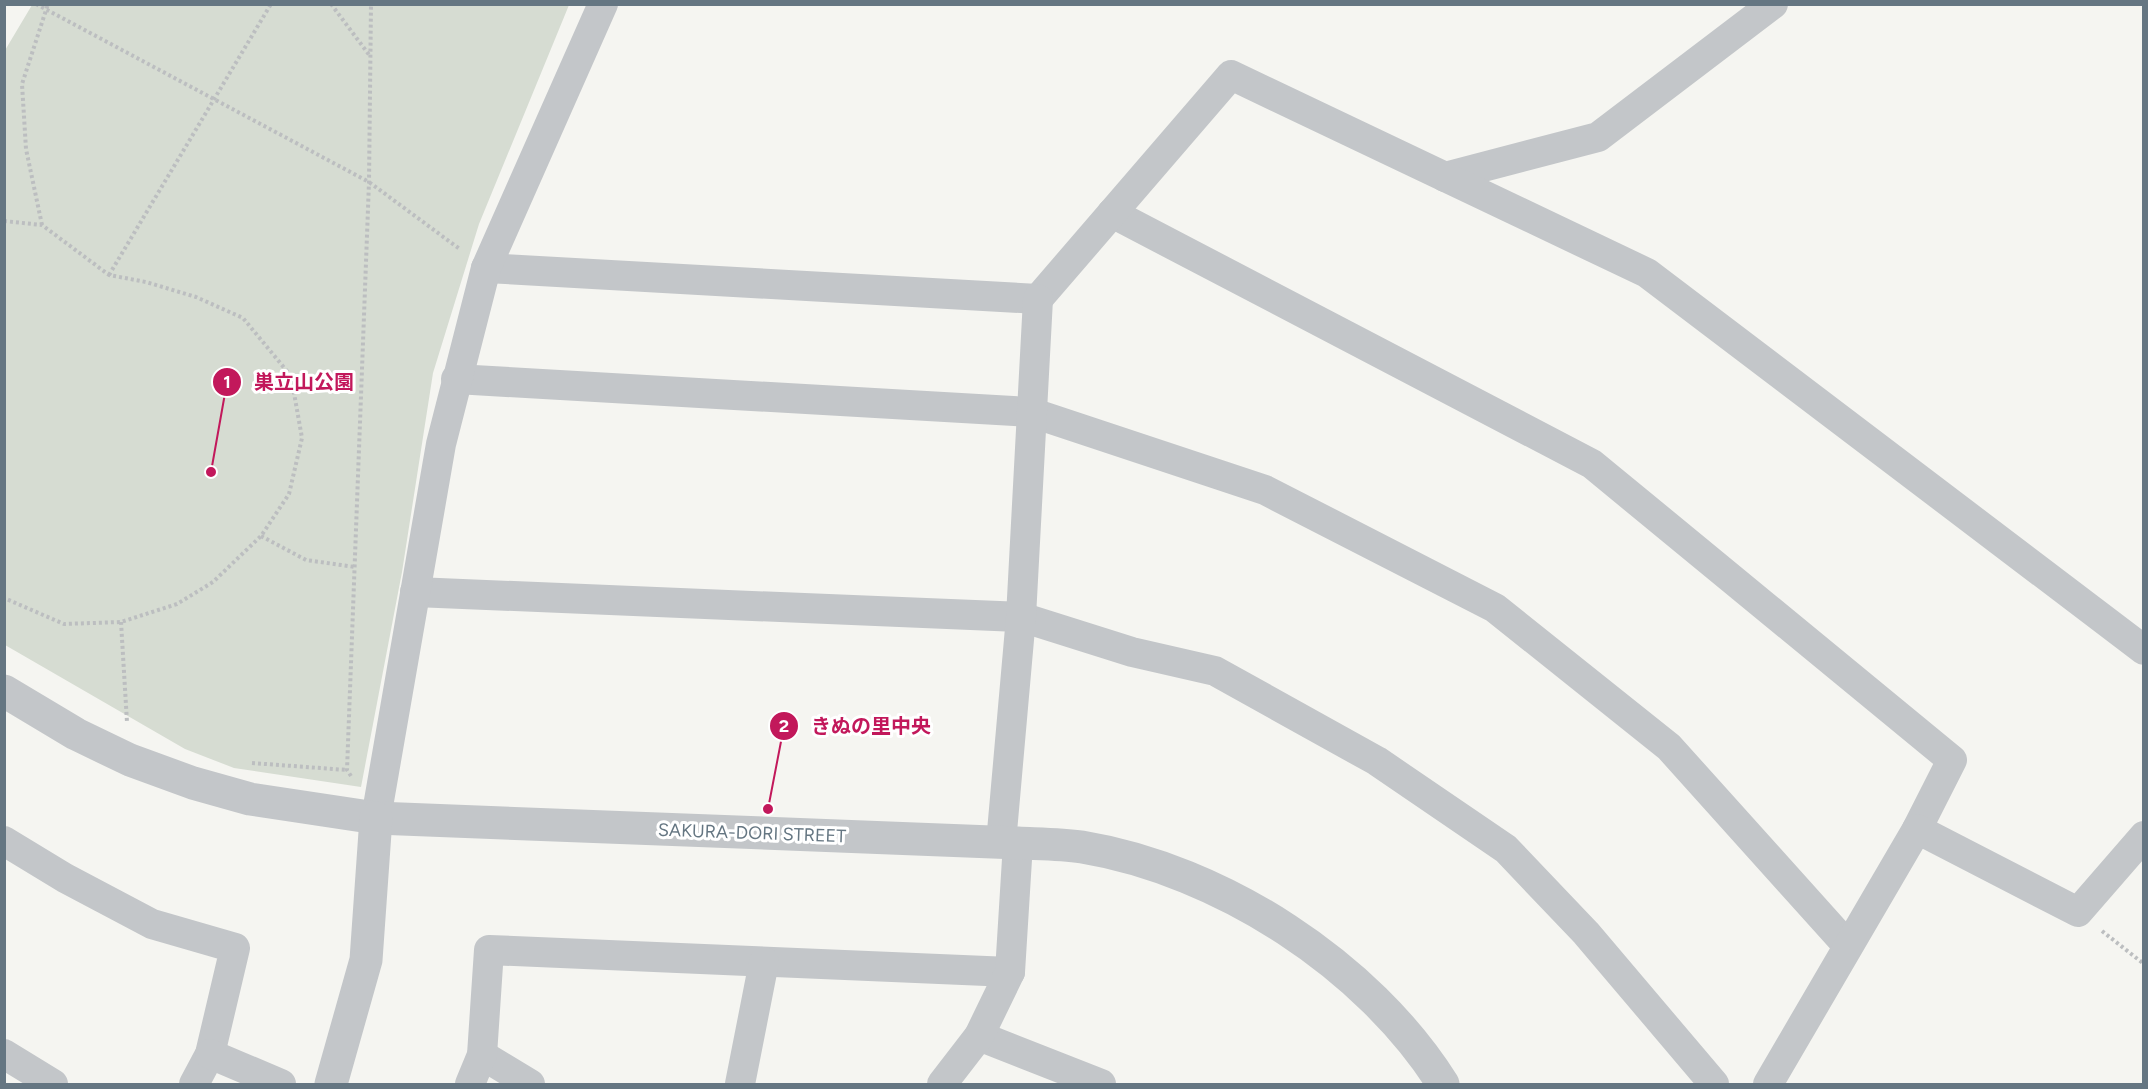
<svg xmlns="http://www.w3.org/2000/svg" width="2148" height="1089" font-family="Figtree,'Noto Sans JP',sans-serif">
  <rect width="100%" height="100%" fill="#f5f5f1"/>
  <!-- green -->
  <polygon fill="#d6dcd2" points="32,5 569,5 479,224 433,373 402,572 361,787 234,768 185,749 5,645 4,52"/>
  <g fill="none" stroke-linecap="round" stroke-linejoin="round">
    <!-- path -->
    <g stroke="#bcbec0" stroke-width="4" stroke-dasharray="3 3" stroke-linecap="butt">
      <polyline points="36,4 369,182 461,250"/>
      <polyline points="331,4 370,56"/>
      <polyline points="4,221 42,225 109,275 146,282 196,297 243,318 291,376 302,438 289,494 261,536 213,582 177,604 121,622 64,624 4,598"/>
      <polyline points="42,225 26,149 22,84 48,4"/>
      <polyline points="109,275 271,4"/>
      <polyline points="261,536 306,560 355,567"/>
      <polyline points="121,622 127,722"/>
      <polyline points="252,763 347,770"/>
      <polyline points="351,776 347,770 369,182 371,4"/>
      <polyline points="2102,931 2144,964"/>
    </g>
    <!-- minor -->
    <g stroke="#c3c6c9" stroke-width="30">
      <polyline points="1445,177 1598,137 1773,4"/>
      <polyline points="1112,213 1592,464 1952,760 1917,829"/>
      <polyline points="486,268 1038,299 1231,75 1647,273 2144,650"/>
      <polyline points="456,379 1030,412 1265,490 1495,608 1669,747 1847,945"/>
      <polyline points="415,592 1021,617 1132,652 1215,671 1377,761 1506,849 1586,933 1714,1084"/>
      <polyline points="376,818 441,444 486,268 603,4"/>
      <polyline points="4,841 65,878 152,924 235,948 210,1054 194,1084"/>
      <polyline points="1001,843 1021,617 1038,299"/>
      <polyline points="979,1036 1101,1084"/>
      <polyline points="4,1054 53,1084"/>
      <polyline points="210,1054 281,1084"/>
      <polyline points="482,1055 530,1084"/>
      <polyline points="470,1084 482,1055 489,950 1010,972"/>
      <polyline points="740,1084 764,962"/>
      <polyline points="942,1084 979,1036 1010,972 1018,843"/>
      <polyline points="1768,1084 1917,829 2078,912 2144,836"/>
    </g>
    <!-- tertiary -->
    <g stroke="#c3c6c9" stroke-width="33">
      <path d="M4,691L76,734L130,760L193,783L250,799L376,818L1018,843C1039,844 1061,844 1082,847C1221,870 1368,965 1443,1084"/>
      <polyline points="331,1084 366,960 376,818"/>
    </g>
  </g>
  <g text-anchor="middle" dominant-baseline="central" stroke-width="6" stroke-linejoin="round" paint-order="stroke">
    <!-- street labels -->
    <g font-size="18" fill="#657682" stroke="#fff">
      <text transform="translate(752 833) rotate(2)">SAKURA-DORI STREET</text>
    </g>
  </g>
  <!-- callouts -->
  <path fill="none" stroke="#c2185b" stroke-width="2" d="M211 472L227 382M768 809L784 726"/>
  <g fill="#c2185b" stroke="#fff" stroke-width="2">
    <circle cx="211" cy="472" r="6"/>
    <circle cx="768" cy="809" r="6"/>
    <circle cx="227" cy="382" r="15"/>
    <circle cx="784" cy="726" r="15"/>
  </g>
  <g font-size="18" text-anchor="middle" font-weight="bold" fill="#fff">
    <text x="227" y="388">1</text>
    <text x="784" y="732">2</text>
  </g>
  <g font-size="20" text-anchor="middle" font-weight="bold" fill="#c2185b" stroke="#fff" stroke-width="6" stroke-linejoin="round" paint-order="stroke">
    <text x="304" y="389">巣立山公園</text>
    <text x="871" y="733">きぬの里中央</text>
  </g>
  <!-- border -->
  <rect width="2148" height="1089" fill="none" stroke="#657682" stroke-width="12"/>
</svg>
